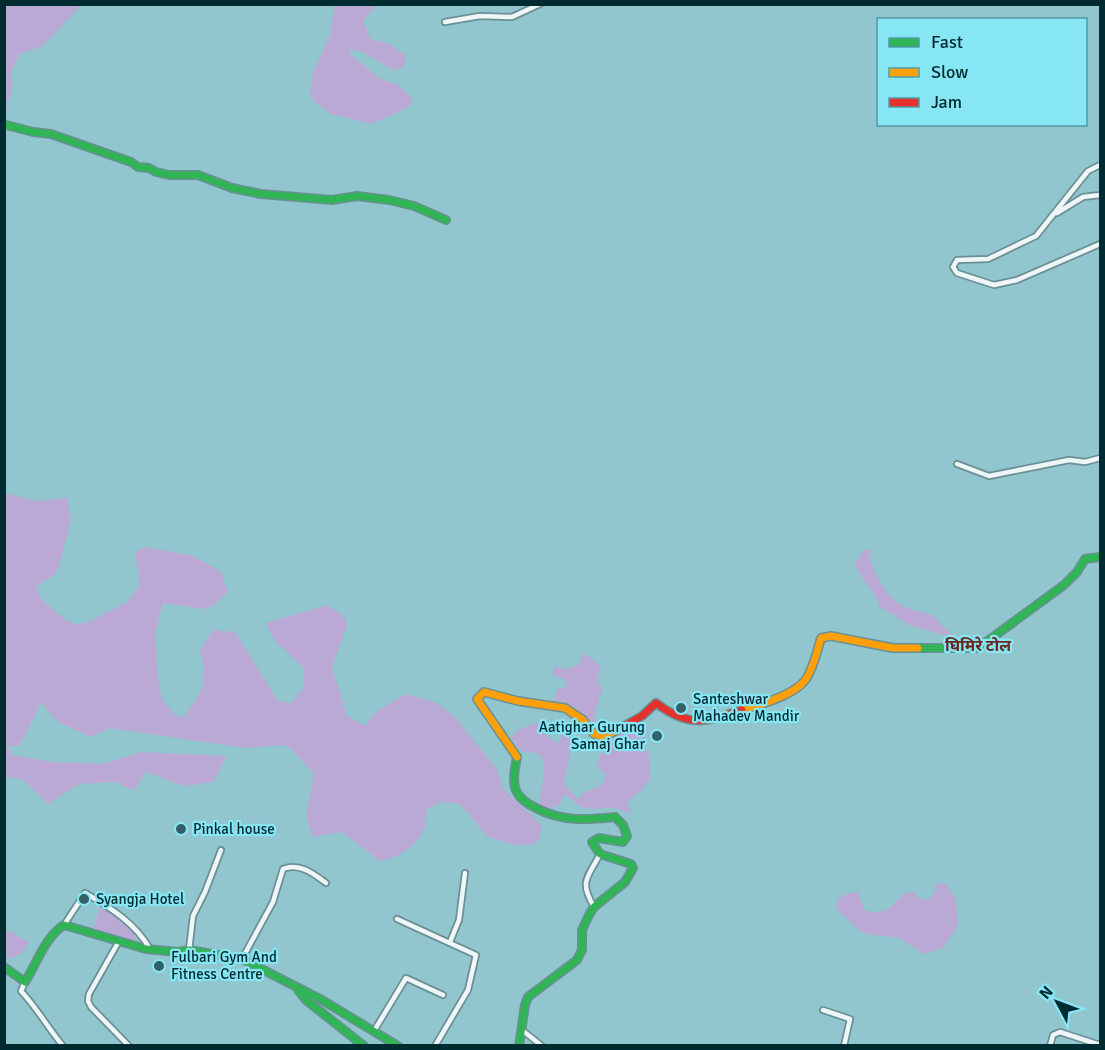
<svg xmlns="http://www.w3.org/2000/svg" width="1105" height="1050" font-family="Signika,'Noto Sans Devanagari',sans-serif">
  <rect width="100%" height="100%" fill="#92c6ce"/>
  <!-- green -->
  <g fill="#baa9d4">
    <polygon points="5,4 82,5 42,46 20,54 11,72 12,89 5,114"/>
    <polygon points="335,5 377,5 363,21 371,39 390,44 406,56 404,66 395,71 360,51 350,50 350,54 379,78 398,85 413,98 409,107 371,124 331,114 314,102 310,93 313,73 330,36"/>
    <path d="M5,493L35,501L67,498L71,519L60,563L55,575L36,586L42,600L66,620L75,624L86,623L126,603L140,586L135,552L145,547L194,556L221,572L228,592L213,606L204,609L163,603L155,635L158,679L162,699L174,714L183,718C203,690 209,685 200,650L213,630L235,632L278,701L291,703L304,688V668L275,641L266,623L327,605L344,616L347,625L332,667L347,716L365,726L377,711L406,694L435,702L454,716L497,769L503,789L542,825L538,843L534,841L535,844L515,845L488,837L460,804L442,802L426,810C426,816 427,825 424,830C417,846 397,859 380,861L342,832L313,837L306,816L314,774L287,745L245,748L110,728L91,737L58,722L41,702L24,738L18,746H7L12,755L53,762L102,764L142,752L227,756L213,782L184,786L146,772L134,791L116,782L79,784L48,804L22,779L5,777Z"/>
    <path d="M870,549C869,568 886,598 905,607C913,611 923,611 931,615C940,620 941,628 952,633L953,640L944,635L909,625L879,606L878,601L854,565L863,551Z"/>
    <polygon points="582,654 590,657 601,668 597,680 602,689 594,717 601,731 574,707 554,701 558,688 565,689 565,679 552,675 555,667 566,669 580,664"/>
    <path d="M538,722L543,723L549,737L557,743L561,740L560,724C568,727 577,738 578,746L569,750L570,754L564,784L578,799L584,793L603,784L606,774L599,768L597,762C609,738 617,732 641,722L647,723L646,733L641,742L649,754L650,779L641,791L628,801V806L632,814C626,812 619,808 613,808C591,807 583,815 568,795L563,796L560,805L546,809L541,808C536,788 553,770 538,753C525,754 516,749 511,737L518,730Z"/>
    <path d="M937,883L946,884L956,900L958,922L955,931L943,948L924,954L899,938L867,934L858,930L836,908L839,897L857,891L865,910C894,919 892,896 913,891L919,899L929,900L935,892Z"/>
    <polygon points="101,906 136,933 135,941 93,928"/>
    <polygon points="5,929 29,942 22,953 9,959 5,954"/>
  </g>
  <g fill="none" stroke-linecap="round" stroke-linejoin="round">
    <!-- street casing -->
    <g stroke="#6a9095" stroke-width="8">
      <g id="street">
        <polyline points="445,22 480,16 512,17 540,4"/>
        <polyline points="1100,165 1088,171 1036,236 988,259 957,260 953,267 957,273 994,285 1017,280 1100,244"/>
        <polyline points="1057,213 1083,197 1100,195"/>
        <polyline points="957,464 989,476 1069,460 1085,462 1100,458"/>
        <path d="M594,907C579,881 587,879 600,854"/>
        <polyline points="397,919 476,955 468,990 435,1046"/>
        <path d="M64,925L85,893C111,908 135,923 150,949"/>
        <polyline points="119,941 89,994 88,1001 91,1007 129,1046"/>
        <polyline points="450,942 459,920 465,873"/>
        <polyline points="189,950 193,916 205,892 221,850"/>
        <path d="M242,959L273,902L283,869C299,862 314,874 326,883"/>
        <path d="M25,982L21,991C37,1008 48,1028 63,1046"/>
        <polyline points="823,1010 850,1019 844,1046"/>
        <polyline points="522,1030 542,1046"/>
        <polyline points="374,1031 406,978 443,995"/>
        <polyline points="1050,1046 1053,1035 1060,1032 1100,1045"/>
      </g>
    </g>
    <!-- fast casing -->
    <g stroke="#6a9095" stroke-width="10">
      <g id="fast">
        <polyline points="6,125 33,132 51,134 131,162 138,167 149,168 156,172 169,175 198,175 232,188 261,194 332,200 357,196 389,200 414,206 446,220"/>
        <polyline points="918,648 978,648 1064,585 1077,572 1085,559 1100,557"/>
        <path d="M517,757C515,768 511,784 518,794C522,801 530,805 536,808C562,822 587,820 615,817L623,825L627,836L623,842L599,838L592,842L600,854L631,864L633,868L625,882L594,907L589,915L582,930V950L577,960L528,997L525,1005L519,1046"/>
        <path d="M4,967L25,982C37,963 45,937 64,925L146,949L178,952L189,950L242,959L322,1000L398,1046"/>
        <polyline points="298,990 306,1000 364,1046"/>
      </g>
    </g>
    <!-- slow casing -->
    <g stroke="#6a9095" stroke-width="10">
      <g id="slow">
        <path d="M742,710C760,705 795,695 806,679C814,667 817,651 821,638L831,636L893,648H918"/>
        <polyline points="517,757 477,699 484,692 518,701 565,708 583,720 594,734 604,737 617,730"/>
      </g>
    </g>
    <!-- jam casing -->
    <g stroke="#6a9095" stroke-width="10">
      <path id="jam" d="M617,730L642,716L656,703C689,728 705,722 742,710"/>
    </g>
    <!-- street -->
    <use href="#street" stroke="#eff6f8" stroke-width="4.5"/>
    <!-- fast -->
    <use href="#fast" stroke="#30b455" stroke-width="7"/>
    <!-- slow -->
    <use href="#slow" stroke="#ff9f0a" stroke-width="7"/>
    <!-- jam -->
    <use href="#jam" stroke="#e5322d" stroke-width="7"/>
  </g>
  <!-- markers -->
  <g fill="#336167" stroke="#87e6f4" stroke-width="2">
    <circle cx="681" cy="708" r="6"/>
    <circle cx="657" cy="736" r="6"/>
    <circle cx="181" cy="829" r="6"/>
    <circle cx="84" cy="899" r="6"/>
    <circle cx="159" cy="966" r="6"/>
  </g>
  <g text-anchor="middle" dominant-baseline="central" stroke-width="4.5" stroke-linejoin="round" paint-order="stroke">
    <!-- poi labels -->
    <g font-size="15" fill="#002b30" stroke="#87e6f4" text-anchor="start">
      <text x="693" y="699">Santeshwar<tspan x="693" dy="17">Mahadev Mandir</tspan></text>
      <text x="645" y="727" text-anchor="end">Aatighar Gurung<tspan x="645" dy="17">Samaj Ghar</tspan></text>
      <text x="193" y="829">Pinkal house</text>
      <text x="96" y="899">Syangja Hotel</text>
      <text x="171" y="957">Fulbari Gym And<tspan x="171" dy="17">Fitness Centre</tspan></text>
    </g>
    <!-- neighbourhood labels -->
    <g font-size="16" font-weight="bold" fill="#6a2620" stroke="#87e6f4">
      <text x="978" y="646">घिमिरे टोल</text>
    </g>
  </g>
  <!-- border -->
  <rect width="1105" height="1050" fill="none" stroke="#002b30" stroke-width="12"/>
  <!-- legend -->
  <rect x="877" y="18" width="210" height="108" fill="#87e6f4" stroke="#519ba6" stroke-width="1.5"/>
  <rect x="889" y="38" width="30" height="9" fill="#30b455" stroke="#519ba6" stroke-width="1.5"/>
  <text x="931" y="48" font-size="18" fill="#002b30">Fast</text>
  <rect x="889" y="68" width="30" height="9" fill="#ff9f0a" stroke="#519ba6" stroke-width="1.5"/>
  <text x="931" y="78" font-size="18" fill="#002b30">Slow</text>
  <rect x="889" y="98" width="30" height="9" fill="#e5322d" stroke="#519ba6" stroke-width="1.5"/>
  <text x="931" y="108" font-size="18" fill="#002b30">Jam</text>
  <!-- north arrow -->
  <g transform="translate(1057 1002) rotate(311)" stroke="#87e6f4" stroke-width="4.5" paint-order="stroke">
  <path d="M0-4.5L10 22L0 15L-10 22Z" fill="#002b30"/>
  <text y="-9" font-size="16" font-weight="bold" text-anchor="middle" fill="#002b30">N</text>
  </g>
</svg>
